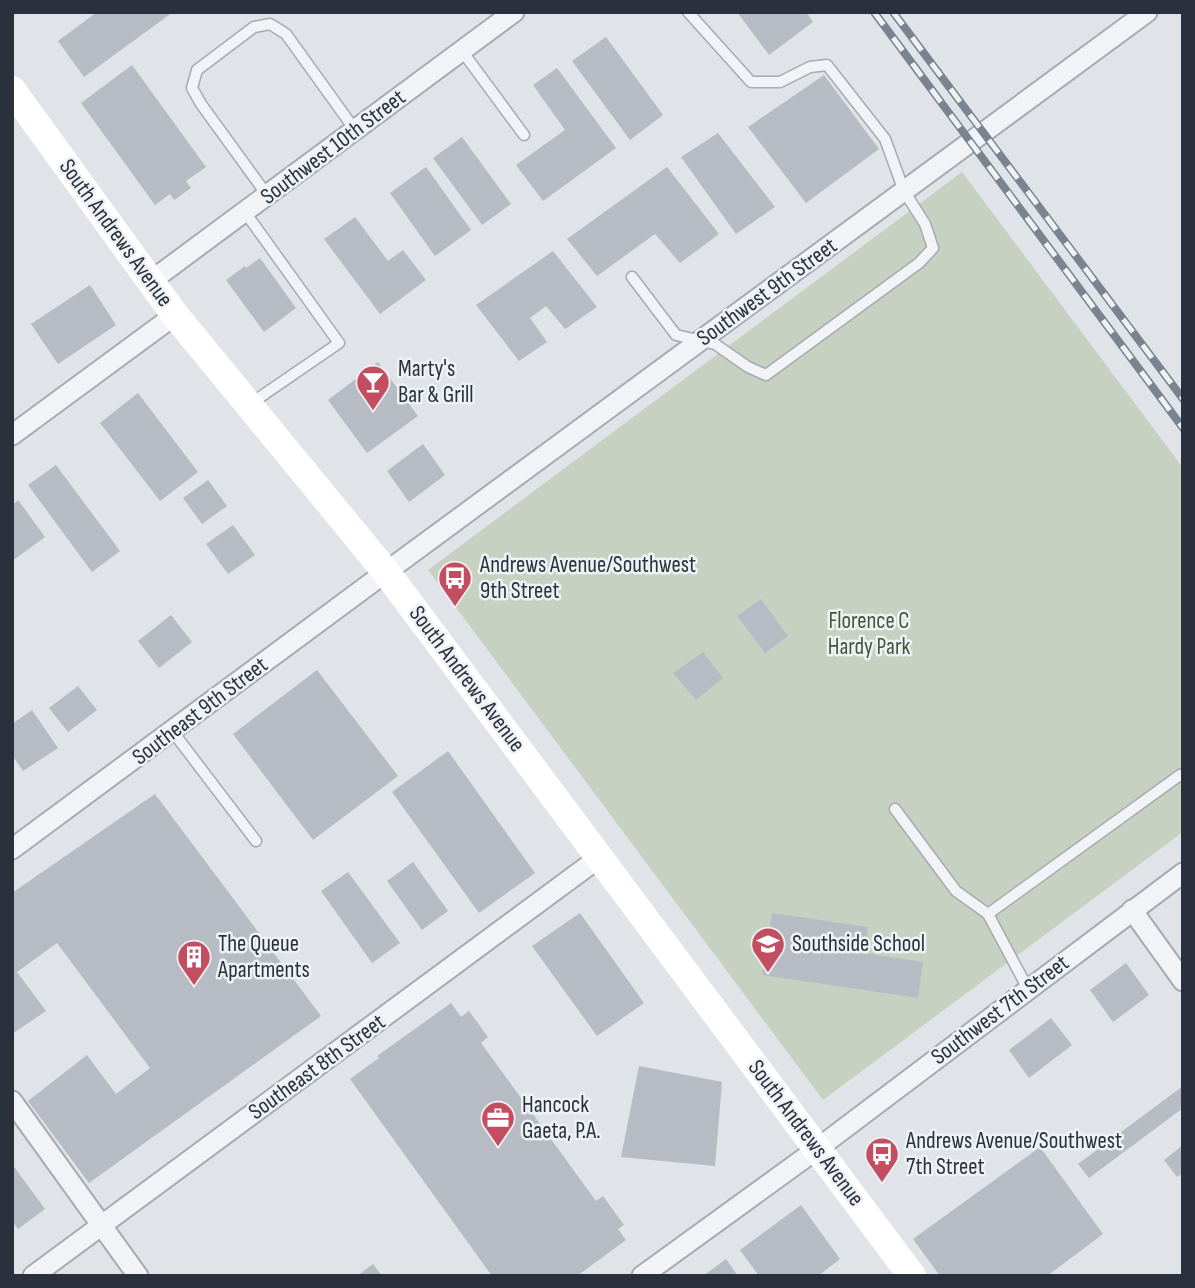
<svg xmlns="http://www.w3.org/2000/svg" width="1195" height="1288" font-family="'Sofia Sans Condensed',sans-serif">
  <rect width="100%" height="100%" fill="#e0e3e7"/>
  <!-- green -->
  <polygon fill="#c6d1c1" points="962,172 1183,468 1183,832 823,1100 428,570"/>
  <!-- building -->
  <g fill="#b7bcc4">
    <polygon points="97,12 173,12 84,77 58,41"/>
    <polygon points="737,12 806,12 813,22 769,55"/>
    <polygon points="606,37 663,115 630,140 572,61"/>
    <polygon points="132,65 206,167 186,181 191,188 174,200 170,194 155,205 81,103"/>
    <polygon points="557,68 616,148 543,201 516,165 565,130 533,85"/>
    <polygon points="824,75 879,149 806,203 748,127"/>
    <polygon points="718,133 775,207 736,234 681,157"/>
    <polygon points="462,137 511,204 482,225 433,158"/>
    <polygon points="426,167 471,230 435,256 390,193"/>
    <polygon points="667,167 719,234 680,263 655,234 597,276 567,239"/>
    <polygon points="355,217 388,261 403,250 426,280 380,314 324,239"/>
    <polygon points="553,251 597,307 565,329 546,306 530,318 547,342 519,361 476,305"/>
    <polygon points="260,258 296,308 264,332 226,280 245,266 246,268"/>
    <polygon points="90,285 116,325 58,364 31,324"/>
    <polygon points="378,362 418,416 367,453 328,400"/>
    <polygon points="138,393 198,472 160,501 100,423"/>
    <polygon points="423,444 445,475 409,502 387,471"/>
    <polygon points="56,465 120,551 92,572 28,485"/>
    <polygon points="208,480 227,506 202,524 183,498"/>
    <polygon points="18,500 45,537 12,561 12,505"/>
    <polygon points="233,525 255,555 228,574 206,544"/>
    <polygon points="761,599 788,636 765,653 737,616"/>
    <polygon points="171,615 192,642 159,668 138,641"/>
    <polygon points="703,652 723,678 696,700 673,673"/>
    <polygon points="317,670 398,776 313,840 233,734"/>
    <polygon points="78,686 97,710 68,732 49,708"/>
    <polygon points="32,710 58,748 23,771 12,755 12,724"/>
    <polygon points="448,751 535,873 479,913 392,792"/>
    <polygon points="155,794 321,1016 89,1183 28,1101 87,1055 116,1094 150,1068 57,943 17,972 46,1011 12,1034 12,893"/>
    <polygon points="413,862 448,911 422,930 387,881"/>
    <polygon points="348,872 400,943 372,963 321,891"/>
    <polygon points="580,913 644,1003 597,1036 532,946"/>
    <polygon points="772,913 868,927 864,953 923,962 918,998 762,975"/>
    <polygon points="1126,963 1149,995 1113,1022 1090,990"/>
    <polygon points="451,1003 461,1017 469,1011 488,1037 481,1043 596,1201 603,1196 624,1225 618,1229 626,1240 577,1276 492,1276 350,1079 379,1058 377,1056"/>
    <polygon points="1051,1018 1072,1045 1029,1078 1009,1050"/>
    <polygon points="639,1066 722,1082 715,1166 621,1157"/>
    <polygon points="1183,1086 1183,1108 1089,1178 1078,1164"/>
    <polygon points="1183,1145 1183,1173 1177,1177 1164,1160"/>
    <polygon points="1040,1147 1103,1234 1047,1276 940,1276 913,1239"/>
    <polygon points="12,1164 45,1209 18,1229 12,1221"/>
    <polygon points="801,1205 840,1259 818,1276 759,1276 740,1250"/>
    <polygon points="726,1259 738,1276 703,1276"/>
    <polygon points="373,1264 382,1276 357,1276"/>
  </g>
  <g fill="none" stroke-linecap="round" stroke-linejoin="round">
    <!-- lane casing -->
    <g stroke="#a6aab1" stroke-width="13">
      <g id="lane">
        <polyline points="462,51 524,135"/>
        <polyline points="267,195 201,104 192,88 197,70 254,27 270,24 286,34 355,130"/>
        <polyline points="245,212 339,343 250,404"/>
        <polyline points="632,277 676,335 715,344 748,367 766,375 919,263 933,248 925,224 904,191 885,139 827,65 810,67 780,82 751,82 688,12"/>
        <polyline points="173,732 256,841"/>
        <polyline points="895,809 956,891 988,914 1180,775 1183,777"/>
        <polyline points="988,914 1028,989"/>
      </g>
    </g>
    <!-- street casing -->
    <g stroke="#a6aab1" stroke-width="23">
      <g id="street">
        <polyline points="151,281 514,12"/>
        <polyline points="12,435 175,315"/>
        <polyline points="12,849 386,572 1147,12"/>
        <polyline points="1132,910 1183,981"/>
        <polyline points="12,1101 138,1276"/>
        <polyline points="33,1276 600,857"/>
        <polyline points="642,1276 817,1149 1183,873"/>
      </g>
    </g>
    <!-- lane -->
    <use href="#lane" stroke="#f2f3f6" stroke-width="10"/>
    <!-- street -->
    <use href="#street" stroke="#f2f3f6" stroke-width="19"/>
    <!-- secondary -->
    <polyline stroke="#fff" stroke-width="28" points="12,90 175,315 386,572 912,1276"/>
    <!-- rail casing -->
    <g stroke="#7a8390" stroke-width="8">
      <g id="rail">
        <polyline points="874,12 1183,428"/>
        <polyline points="893,12 1183,399"/>
      </g>
    </g>
    <!-- rail -->
    <use href="#rail" stroke="#eff2f5" stroke-width="5" stroke-dasharray="16" stroke-linecap="butt"/>
  </g>
  <!-- icons -->
  <defs>
    <g id="bar-pin" transform="scale(1.75)"><path d="M0 17L-7.5 6A9.5 9.5 0 1 1 7.5 6Z" fill="#c34e62" stroke="#eff2f5"/><path d="M-6-5H6L.8 .8V4.5H3.5V6h-7V4.5H-.8V.8Z" fill="#fff"/></g>
    <g id="bus-pin" transform="scale(1.75)"><path d="M0 17L-7.5 6A9.5 9.5 0 1 1 7.5 6Z" fill="#c34e62" stroke="#eff2f5"/><path d="M-5-6H5V4H4V6H2V4H-2V6H-4V4H-5ZM-3.5-4V0h7V-4ZM-3.5 1.2v1.5H-2V1.2ZM2 1.2v1.5H3.5V1.2Z" fill="#fff"/></g>
    <g id="school-pin" transform="scale(1.75)"><path d="M0 17L-7.5 6A9.5 9.5 0 1 1 7.5 6Z" fill="#c34e62" stroke="#eff2f5"/><path d="M0-5L7-2L0 1L-7-2ZM-4 1L0 2.5L4 1V4Q0 6-4 4Z" fill="#fff"/></g>
    <g id="building-pin" transform="scale(1.75)"><path d="M0 17L-7.5 6A9.5 9.5 0 1 1 7.5 6Z" fill="#c34e62" stroke="#eff2f5"/><path d="M-4-6H4V6H1V3H-1V6H-4ZM-2.5-4.3h1.7v1.8h-1.7ZM.8-4.3h1.7v1.8H.8ZM-2.5-1h1.7V.8h-1.7ZM.8-1h1.7V.8H.8Z" fill="#fff"/></g>
    <g id="office-pin" transform="scale(1.75)"><path d="M0 17L-7.5 6A9.5 9.5 0 1 1 7.5 6Z" fill="#c34e62" stroke="#eff2f5"/><path d="M-6-3h4V-5.5h4V-3h4V5H-6ZM-1-4.5V-3h2v-1.5ZM-6 0V1H6V0Z" fill="#fff"/></g>
  </defs>
  <g fill-rule="evenodd">
    <use href="#bar-pin" x="373" y="382"/>
    <use href="#bus-pin" x="455" y="578"/>
    <use href="#school-pin" x="768" y="944"/>
    <use href="#building-pin" x="194" y="957"/>
    <use href="#office-pin" x="498" y="1118"/>
    <use href="#bus-pin" x="882" y="1154"/>
  </g>
  <g text-anchor="middle" dominant-baseline="central" stroke-width="5" stroke-linejoin="round" paint-order="stroke">
    <!-- street labels -->
    <g font-size="23" fill="#2a313d" stroke="#eff2f5">
      <text transform="translate(333 147) rotate(-37)">Southwest 10th Street</text>
      <text transform="translate(116 233) rotate(54)">South Andrews Avenue</text>
      <text transform="translate(767 292) rotate(-36)">Southwest 9th Street</text>
      <text transform="translate(467 679) rotate(53)">South Andrews Avenue</text>
      <text transform="translate(200 711) rotate(-37)">Southeast 9th Street</text>
      <text transform="translate(1000 1010) rotate(-37)">Southwest 7th Street</text>
      <text transform="translate(317 1067) rotate(-36)">Southeast 8th Street</text>
      <text transform="translate(806 1133) rotate(53)">South Andrews Avenue</text>
    </g>
    <!-- poi labels -->
    <g font-size="23" fill="#2a313d" stroke="#eff2f5" text-anchor="start">
      <text x="398" y="369">Marty's<tspan x="398" dy="26">Bar &amp; Grill</tspan></text>
      <text x="480" y="565">Andrews Avenue/Southwest<tspan x="480" dy="26">9th Street</tspan></text>
      <text x="218" y="944">The Queue<tspan x="218" dy="26">Apartments</tspan></text>
      <text x="792" y="944">Southside School</text>
      <text x="522" y="1105">Hancock<tspan x="522" dy="26">Gaeta, P.A.</tspan></text>
      <text x="906" y="1141">Andrews Avenue/Southwest<tspan x="906" dy="26">7th Street</tspan></text>
    </g>
    <!-- park labels -->
    <g font-size="23" fill="#3f5838" stroke="#eff2f5">
      <text x="869" y="621">Florence C<tspan x="869" dy="26">Hardy Park</tspan></text>
    </g>
  </g>
  <!-- border -->
  <rect width="1195" height="1288" fill="none" stroke="#2a313d" stroke-width="28"/>
</svg>
